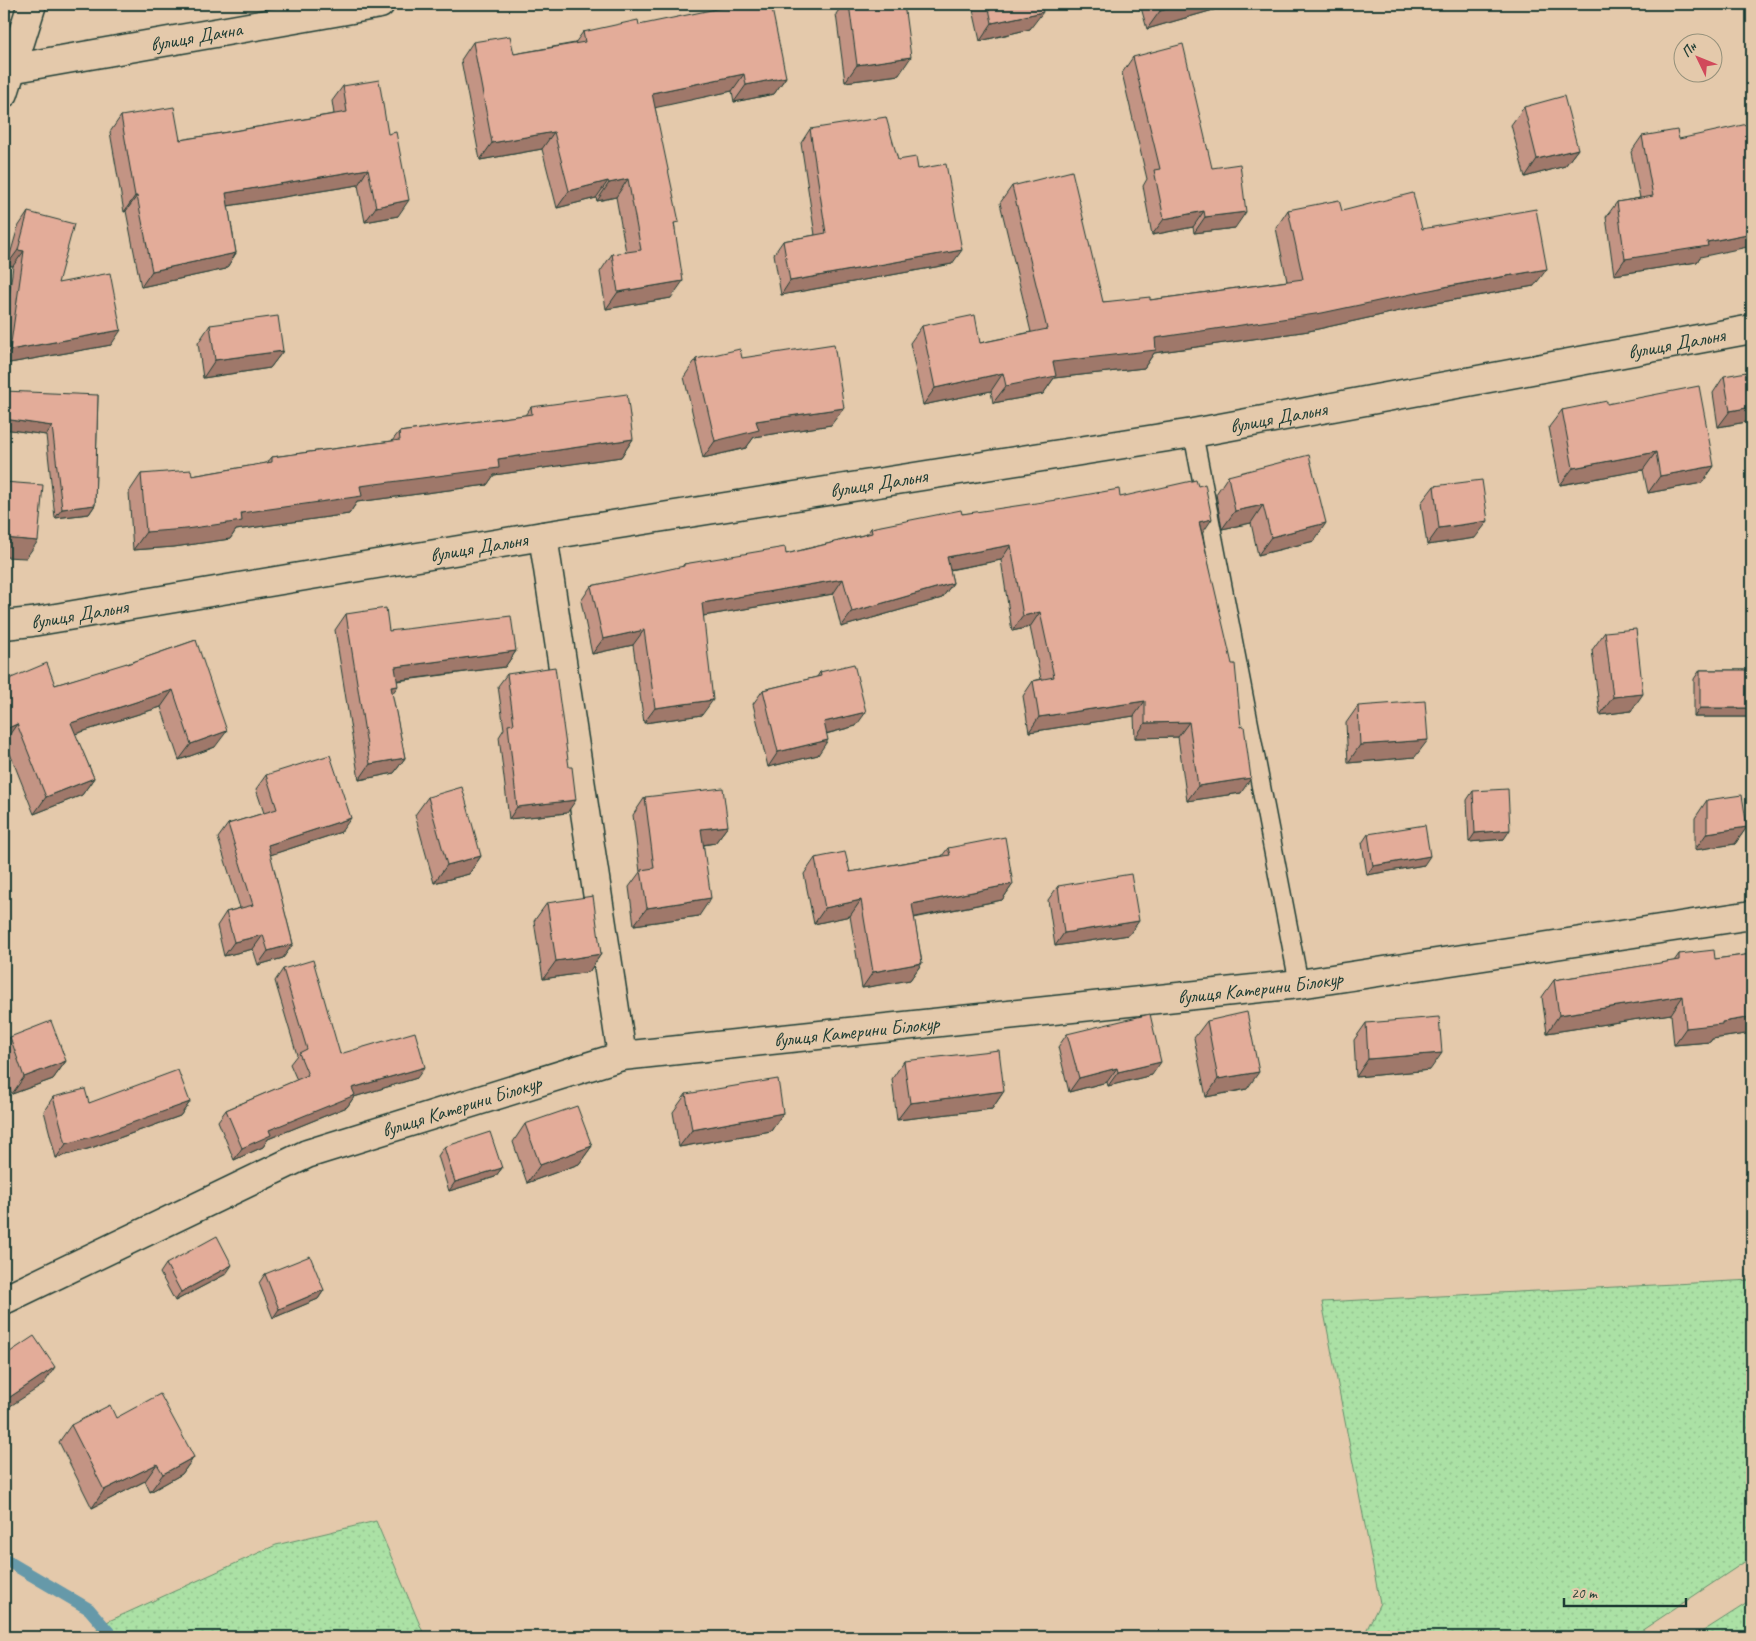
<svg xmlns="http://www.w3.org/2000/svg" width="1756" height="1641" font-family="Caveat,sans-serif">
  <defs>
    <pattern id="grass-dots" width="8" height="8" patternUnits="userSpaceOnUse" patternTransform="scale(1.25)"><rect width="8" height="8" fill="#abe1a5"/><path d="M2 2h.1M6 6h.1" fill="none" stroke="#93c28f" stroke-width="1.8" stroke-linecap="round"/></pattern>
  </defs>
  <rect width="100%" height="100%" fill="#e4c9ab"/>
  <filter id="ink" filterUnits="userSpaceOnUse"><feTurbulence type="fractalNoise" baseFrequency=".02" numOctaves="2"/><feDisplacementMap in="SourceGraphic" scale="10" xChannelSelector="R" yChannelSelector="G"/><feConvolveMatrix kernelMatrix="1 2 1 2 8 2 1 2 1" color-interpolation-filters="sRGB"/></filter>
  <g filter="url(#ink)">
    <!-- grass -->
    <g fill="url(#grass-dots)" stroke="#658f6c">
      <polygon points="1752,1280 1752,1557 1632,1637 1363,1637 1380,1603 1322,1302"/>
      <polygon points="376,1521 425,1637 91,1637 100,1625 276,1545"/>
      <polygon points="1752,1600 1752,1637 1694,1637"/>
    </g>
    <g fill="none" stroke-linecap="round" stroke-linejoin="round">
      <!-- stream -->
      <polyline stroke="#6699a9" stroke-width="12" points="4,1559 89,1609 113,1637"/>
      <!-- service casing -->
      <g stroke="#1f3d34" stroke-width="21">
        <polyline id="service" points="1193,433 1299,984"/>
      </g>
      <!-- minor casing -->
      <g stroke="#1f3d34" stroke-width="31">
        <g id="minor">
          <path id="s1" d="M4,70L380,4"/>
          <polyline points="4,93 32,4"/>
          <polyline points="543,536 622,1056"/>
          <path id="s2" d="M4,625L32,622L543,536L1193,433L1752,329"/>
          <path id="s3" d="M4,1300L307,1154L622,1056L1299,984L1752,915"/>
        </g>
      </g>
      <!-- service -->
      <use href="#service" stroke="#e4c9ab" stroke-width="18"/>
      <!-- minor -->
      <use href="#minor" stroke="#e4c9ab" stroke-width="28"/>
    </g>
    <!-- wall -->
    <g fill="#c39484" stroke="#1f3d34">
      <polygon points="843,4 904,4 899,75 845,82 836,14"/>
      <polygon points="973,4 1041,4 1030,29 980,41 972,5"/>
      <polygon points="1140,4 1255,4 1234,8 1234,4 1147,29"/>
      <polygon points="639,25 786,77 774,94 734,102 732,91 655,107 675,228 671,298 606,309 600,272 612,254 626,252 616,197 597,201 596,198 557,208 542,149 480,160 461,60 473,42 514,54 575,43 583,32"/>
      <polygon points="1133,57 1212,168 1235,228 1194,233 1193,227 1152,235 1143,186 1147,179 1122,73"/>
      <polygon points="343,86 398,216 365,222 358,185 228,206 236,253 226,269 141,287 126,211 124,212 110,132 121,116 180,140 334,114 332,101"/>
      <polygon points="1524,107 1578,149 1565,166 1525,177 1511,125"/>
      <polygon points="810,129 898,160 918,169 952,264 781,295 774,254 783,241 815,235 801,143"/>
      <polygon points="1642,136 1700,257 1697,262 1614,275 1606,217 1617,202 1640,198 1631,152"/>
      <polygon points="1012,186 1103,302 1150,300 1287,281 1276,228 1288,210 1342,211 1422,229 1534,286 1436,303 1309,331 1154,353 1144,368 1054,378 1043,394 993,403 991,391 923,405 910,343 922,326 980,343 1031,332 1000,203"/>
      <polygon points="28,212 58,283 111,345 4,364 4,335 13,266 7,265 18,227"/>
      <polygon points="210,325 283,351 270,368 203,378 198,343"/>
      <polygon points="742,358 831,425 754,437 746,448 703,458 684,377 696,359"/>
      <polygon points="1724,376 1752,421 1718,427 1713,393"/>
      <polygon points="98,395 95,505 89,514 55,518 46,435 4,429"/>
      <polygon points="1607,404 1714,466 1702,483 1648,493 1643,470 1560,485 1549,427 1562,410"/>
      <polygon points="531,407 633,439 621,457 494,475 487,485 357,502 349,514 236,530 230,539 174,547 133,550 129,492 141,474 192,476 267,463 272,457 392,441 399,432 525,415"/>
      <polygon points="1228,476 1314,541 1258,555 1251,523 1222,529 1216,494"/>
      <polygon points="1434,486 1475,538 1427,545 1421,503"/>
      <polygon points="1120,497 1201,534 1241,793 1187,801 1178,737 1135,738 1134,716 1029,732 1023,696 1033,681 1041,679 1030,627 1012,631 1001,560 950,570 953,583 942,598 841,627 833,594 703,616 702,715 644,723 633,645 592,654 581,601 591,586 682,567 684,564 786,554 867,534 871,528 962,514"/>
      <polygon points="346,614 389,631 516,651 505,667 397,681 392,694 405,758 394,773 359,780 335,630"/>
      <polygon points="1605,632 1631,711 1600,715 1592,650"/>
      <polygon points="196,640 215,747 179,760 161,707 75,734 94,778 82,795 34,814 5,741 4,741 4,681 55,685 127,664"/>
      <polygon points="1700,670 1752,670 1752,717 1694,717 1694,679"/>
      <polygon points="820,672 856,726 826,734 818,755 768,767 753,704 763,690 817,677"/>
      <polygon points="507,674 567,813 509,819 499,737 504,729 498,686"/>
      <polygon points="1358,706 1415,757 1348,763 1346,723"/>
      <polygon points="266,775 341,832 270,855 293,944 283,958 258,965 253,949 224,956 217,926 226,912 240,908 218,838 228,824 264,813 256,789"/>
      <polygon points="1473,791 1504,839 1469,842 1467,800"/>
      <polygon points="428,797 481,856 469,874 434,883 415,815"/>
      <polygon points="645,797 728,826 715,843 704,845 699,916 634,925 629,887 640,872 633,815"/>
      <polygon points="1707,800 1747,827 1735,844 1695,850 1695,818"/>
      <polygon points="1368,834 1424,865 1367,875 1362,843"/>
      <polygon points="948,848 1013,884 1002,900 914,918 922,963 910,980 862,988 850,916 814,924 804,874 815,858 850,872 942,856"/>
      <polygon points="1058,886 1129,935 1055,946 1048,900"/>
      <polygon points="547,903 601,954 589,972 543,979 534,921"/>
      <polygon points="1679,954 1715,959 1752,954 1752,1033 1712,1039 1710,1042 1674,1045 1671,1014 1547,1033 1542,997 1554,980 1674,961"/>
      <polygon points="283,969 340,1054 417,1078 354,1097 347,1107 268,1139 263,1147 234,1160 218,1121 226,1110 297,1080 290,1064 297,1055 275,981"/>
      <polygon points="1207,1021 1247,1089 1206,1097 1194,1038"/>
      <polygon points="1366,1023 1430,1070 1356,1077 1354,1040"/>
      <polygon points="1067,1034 1152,1075 1108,1086 1107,1082 1069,1092 1058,1047"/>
      <polygon points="10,1037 66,1061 53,1079 12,1094 4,1072 4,1045"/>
      <polygon points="904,1061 1004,1091 992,1109 897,1120 892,1079"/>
      <polygon points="686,1094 783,1113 771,1131 679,1147 673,1112"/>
      <polygon points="53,1097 89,1103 190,1102 180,1116 91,1148 56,1158 44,1111"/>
      <polygon points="525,1124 592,1146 579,1164 527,1183 513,1142"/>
      <polygon points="444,1147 502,1168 495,1177 449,1191 438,1156"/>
      <polygon points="166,1264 226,1274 175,1301 160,1273"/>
      <polygon points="265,1274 324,1290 318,1299 273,1318 259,1283"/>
      <polygon points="116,1418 194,1457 182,1474 150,1492 145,1481 92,1508 59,1442 71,1425"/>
    </g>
    <!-- shaded-wall -->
    <g fill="#9f786b" stroke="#1f3d34">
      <polygon points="1185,4 1234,4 1147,29 1160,11"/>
      <polygon points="1237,4 1255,4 1234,8"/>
      <polygon points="1043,12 1030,29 980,41 992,23"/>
      <polygon points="911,57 899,75 845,82 857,65"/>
      <polygon points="744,74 732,91 640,111 652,93"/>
      <polygon points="786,77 774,94 734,102 746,85"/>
      <polygon points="554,132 542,149 480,160 492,143"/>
      <polygon points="1578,149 1565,166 1525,177 1537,159"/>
      <polygon points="368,169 358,185 215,208 226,193"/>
      <polygon points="628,179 616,197 597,201 609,183"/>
      <polygon points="608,181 596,198 557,208 569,191"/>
      <polygon points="135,196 137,196 126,211 124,212"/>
      <polygon points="409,200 398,216 365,222 376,207"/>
      <polygon points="1204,211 1193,227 1152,235 1164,219"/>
      <polygon points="1246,212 1235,228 1194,233 1205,217"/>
      <polygon points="1752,233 1752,246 1700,257 1697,262 1614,275 1625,259"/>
      <polygon points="18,250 24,251 13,266 7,265"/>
      <polygon points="962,250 952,264 781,295 790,281"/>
      <polygon points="236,253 226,269 141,287 152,271"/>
      <polygon points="1547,269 1534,286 1436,303 1309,331 1154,353 1144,368 1054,378 1043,394 993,403 1006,386 1053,362 1155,338"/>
      <polygon points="683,281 671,298 606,309 618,292"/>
      <polygon points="121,330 111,345 4,364 4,359 10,350"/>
      <polygon points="283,351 270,368 203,378 215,360"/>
      <polygon points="1003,373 991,391 923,405 935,388"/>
      <polygon points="1752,407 1752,421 1718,427 1730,411"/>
      <polygon points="844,408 831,425 754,437 746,448 703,458 715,441 756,421"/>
      <polygon points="4,419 52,426 46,435 4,429"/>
      <polygon points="633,439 621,457 494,475 487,485 357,502 349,514 236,530 230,539 174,547 133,550 146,532 241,513 360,486 498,459"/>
      <polygon points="1656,452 1643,470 1560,485 1573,468"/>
      <polygon points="1714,466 1702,483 1648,493 1660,476"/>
      <polygon points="95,505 89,514 55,518 62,509"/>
      <polygon points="1263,505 1251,523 1222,529 1235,511"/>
      <polygon points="1212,519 1202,534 1199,522"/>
      <polygon points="1488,521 1475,538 1427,545 1439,528"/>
      <polygon points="1326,523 1314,541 1258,555 1271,537"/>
      <polygon points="4,538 38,541 26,558 4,557"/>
      <polygon points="1011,545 1001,560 937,572 947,557"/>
      <polygon points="843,579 833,594 691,618 702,603"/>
      <polygon points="953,583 942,598 841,627 852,612"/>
      <polygon points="1040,612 1030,627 1012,631 1023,616"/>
      <polygon points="644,630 633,645 592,654 603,639"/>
      <polygon points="516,651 505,667 384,682 395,667"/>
      <polygon points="398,686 386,702 391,687"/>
      <polygon points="173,690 161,707 59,739 71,723"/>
      <polygon points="1643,694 1631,711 1600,715 1613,697"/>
      <polygon points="713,700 702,715 644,723 655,708"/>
      <polygon points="1145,701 1134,716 1029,732 1039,717"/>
      <polygon points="1700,708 1752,708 1752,717 1694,717"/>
      <polygon points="866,712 856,726 813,737 824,722"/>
      <polygon points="1189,722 1178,737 1135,738 1145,723"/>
      <polygon points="17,724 5,741 4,741 4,730"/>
      <polygon points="227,731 215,747 179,760 191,744"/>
      <polygon points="828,740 818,755 768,767 778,752"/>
      <polygon points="1428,740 1415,757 1348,763 1360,745"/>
      <polygon points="405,758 394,773 359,780 370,764"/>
      <polygon points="94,778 82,795 34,814 46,797"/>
      <polygon points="1251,778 1241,793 1187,801 1198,786"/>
      <polygon points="576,800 567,813 509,819 517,807"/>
      <polygon points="351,818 341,832 258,859 268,845"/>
      <polygon points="728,826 715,843 689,847 701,829"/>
      <polygon points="1747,827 1735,844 1695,850 1707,833"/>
      <polygon points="1510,830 1504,839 1469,842 1475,833"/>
      <polygon points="481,856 469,874 434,883 447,865"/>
      <polygon points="1430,856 1424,865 1367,875 1373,866"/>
      <polygon points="1013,884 1002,900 901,920 912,904"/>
      <polygon points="711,898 699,916 634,925 647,908"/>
      <polygon points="861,900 850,916 814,924 825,908"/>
      <polygon points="1139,921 1129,935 1055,946 1064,933"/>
      <polygon points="263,935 253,949 224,956 234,942"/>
      <polygon points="293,944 283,958 258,965 268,951"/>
      <polygon points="601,954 589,972 543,979 556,961"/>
      <polygon points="922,963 910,980 862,988 873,972"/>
      <polygon points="1683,996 1671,1014 1547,1033 1559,1015"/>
      <polygon points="1752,1017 1752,1033 1712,1039 1710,1042 1674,1045 1686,1028"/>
      <polygon points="1442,1053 1430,1070 1356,1077 1368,1059"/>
      <polygon points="66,1061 53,1079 12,1094 24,1077"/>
      <polygon points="1161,1062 1152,1075 1108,1086 1118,1072"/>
      <polygon points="425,1067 417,1078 354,1097 347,1107 268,1139 263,1147 234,1160 242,1148 269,1130 352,1088"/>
      <polygon points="1117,1068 1107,1082 1069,1092 1079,1078"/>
      <polygon points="1259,1072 1247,1089 1206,1097 1218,1079"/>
      <polygon points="1004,1091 992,1109 897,1120 910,1103"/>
      <polygon points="190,1102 180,1116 91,1148 56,1158 66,1144"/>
      <polygon points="783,1113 771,1131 679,1147 692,1130"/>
      <polygon points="592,1146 579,1164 527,1183 540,1165"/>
      <polygon points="502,1168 495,1177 449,1191 455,1182"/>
      <polygon points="232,1265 226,1274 175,1301 181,1292"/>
      <polygon points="324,1290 318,1299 273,1318 279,1309"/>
      <polygon points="55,1367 43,1385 4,1410 4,1401"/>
      <polygon points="194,1457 182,1474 150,1492 163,1474"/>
      <polygon points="157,1464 145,1481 92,1508 104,1490"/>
    </g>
    <!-- building -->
    <g fill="#e3ac99" stroke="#1f3d34">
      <polygon points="740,4 771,4 786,77 746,85 744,74 652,93 679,222 674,223 683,281 618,292 612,254 641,250 628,179 609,183 608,181 569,191 554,132 492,143 473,42 510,36 514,54 585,42 583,32 638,20 639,25"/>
      <polygon points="849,4 904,4 911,57 857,65"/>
      <polygon points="988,4 1041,4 1043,12 992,23"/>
      <polygon points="1158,4 1185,4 1160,11"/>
      <polygon points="1183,44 1212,168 1240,164 1246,212 1205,217 1204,211 1164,219 1154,170 1160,169 1133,57"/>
      <polygon points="379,80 388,134 396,132 409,200 376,207 368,169 226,193 236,253 152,271 137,196 135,196 121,116 174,107 180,140 347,112 343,86"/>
      <polygon points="1564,96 1578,149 1537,159 1524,107"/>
      <polygon points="886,117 898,160 916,157 918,169 946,164 962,250 790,281 783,241 826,233 810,129"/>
      <polygon points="1752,123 1752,233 1707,242 1708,246 1625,259 1617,202 1653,196 1642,136 1677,130 1679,139"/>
      <polygon points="1072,171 1103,302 1150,297 1150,300 1303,279 1288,210 1339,200 1342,211 1413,193 1422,229 1536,209 1547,269 1449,286 1322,313 1155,338 1156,350 1053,362 1056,376 1006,386 1003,373 935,388 922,326 975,315 980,343 1047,329 1012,186"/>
      <polygon points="28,212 74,224 58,283 110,273 121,330 10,350 24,251 18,250"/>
      <polygon points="278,316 283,351 215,360 210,325"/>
      <polygon points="834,344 844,408 756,421 759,430 715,441 696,359 740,349 742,358"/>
      <polygon points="1752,371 1752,407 1730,411 1724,376"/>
      <polygon points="1699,386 1714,466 1660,476 1656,452 1573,468 1562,410 1607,401 1607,404"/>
      <polygon points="4,391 98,395 95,505 62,509 52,426 4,419"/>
      <polygon points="627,394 633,439 498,459 499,468 360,486 362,496 241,513 242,521 186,529 146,532 141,474 191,470 192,476 272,462 272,457 400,440 399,432 532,414 531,407"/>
      <polygon points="1309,455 1326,523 1271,537 1263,505 1235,511 1228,476"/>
      <polygon points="1196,480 1198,486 1205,484 1212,519 1199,522 1232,664 1235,664 1241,727 1244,726 1251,778 1198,786 1189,722 1145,723 1145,701 1039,717 1033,681 1054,677 1040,612 1023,616 1011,545 947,557 953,583 852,612 843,579 702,603 713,700 655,708 644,630 603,639 591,586 684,566 684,564 785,547 786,554 872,533 871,528 961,510 962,514 1056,500 1119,489 1120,497"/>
      <polygon points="1482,480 1488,521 1439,528 1434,486"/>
      <polygon points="4,482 43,485 38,541 4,538"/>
      <polygon points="386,608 389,631 511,616 516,651 395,667 398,686 391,687 405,758 370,764 346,614"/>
      <polygon points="1636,629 1643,694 1613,697 1605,632"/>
      <polygon points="196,640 227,731 191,744 173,690 71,723 94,778 46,797 17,724 4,730 4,681 47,663 55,685 127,663 127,664"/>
      <polygon points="854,664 866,712 824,722 828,740 778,752 763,690 821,676 820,672"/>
      <polygon points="555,667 569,767 572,767 576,800 517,807 508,725 514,724 507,674"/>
      <rect x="1700" y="670" width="52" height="38"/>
      <polygon points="1425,701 1428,740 1360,745 1358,706"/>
      <polygon points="330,755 351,818 268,845 293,944 268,951 263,935 234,942 226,912 253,905 228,824 277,809 266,775"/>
      <polygon points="462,787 481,856 447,865 428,797"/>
      <polygon points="723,788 728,826 701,829 711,898 647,908 641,870 654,868 645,797"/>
      <polygon points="1508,789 1510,830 1475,833 1473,791"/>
      <polygon points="1742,795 1747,827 1707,833 1707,800"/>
      <polygon points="1425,825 1430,856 1373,866 1368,834"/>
      <polygon points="1005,837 1013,884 912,904 922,963 873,972 861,900 825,908 815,858 845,852 850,872 950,855 948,848"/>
      <polygon points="1131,874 1139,921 1064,933 1058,886"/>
      <polygon points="593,896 601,954 556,961 547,903"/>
      <polygon points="1714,950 1715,959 1752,954 1752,1017 1722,1022 1722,1024 1686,1028 1683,996 1559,1015 1554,980 1679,960 1679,954"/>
      <polygon points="313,960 340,1054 415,1032 425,1067 352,1088 355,1095 269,1130 271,1135 242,1148 226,1110 308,1075 299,1053 307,1049 283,969"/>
      <polygon points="1247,1012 1259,1072 1218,1079 1207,1021"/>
      <polygon points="1150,1014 1161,1062 1118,1072 1117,1068 1079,1078 1067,1034"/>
      <polygon points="1439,1017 1442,1053 1368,1059 1366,1023"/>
      <polygon points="51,1021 66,1061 24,1077 10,1037"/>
      <polygon points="999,1050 1004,1091 910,1103 904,1061"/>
      <polygon points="178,1070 190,1102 101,1134 66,1144 53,1097 85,1089 89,1103"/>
      <polygon points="778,1079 783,1113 692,1130 686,1094"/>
      <polygon points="577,1106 592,1146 540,1165 525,1124"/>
      <polygon points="490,1132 502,1168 455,1182 444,1147"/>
      <polygon points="217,1236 232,1265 181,1292 166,1264"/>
      <polygon points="310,1256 324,1290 279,1309 265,1274"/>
      <polygon points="34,1336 55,1367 4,1401 4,1356"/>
      <polygon points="160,1394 194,1457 163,1474 157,1464 104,1490 71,1425 110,1405 116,1418"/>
    </g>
  </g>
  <g text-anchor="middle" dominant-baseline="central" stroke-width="4" stroke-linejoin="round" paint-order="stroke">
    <!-- street labels -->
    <g font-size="20" fill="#1f3d34" stroke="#e4c9ab">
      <text stroke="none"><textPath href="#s1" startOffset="195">вулиця Дачна</textPath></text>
      <text stroke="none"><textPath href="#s2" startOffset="1696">вулиця Дальня</textPath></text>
      <text stroke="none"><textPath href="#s2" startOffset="1291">вулиця Дальня</textPath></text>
      <text stroke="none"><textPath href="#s2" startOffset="886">вулиця Дальня</textPath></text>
      <text stroke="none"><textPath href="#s2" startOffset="481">вулиця Дальня</textPath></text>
      <text stroke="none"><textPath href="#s2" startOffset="76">вулиця Дальня</textPath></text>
      <text stroke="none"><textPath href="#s3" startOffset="1308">вулиця Катерини Білокур</textPath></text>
      <text stroke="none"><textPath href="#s3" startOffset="902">вулиця Катерини Білокур</textPath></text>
      <text stroke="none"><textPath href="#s3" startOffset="498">вулиця Катерини Білокур</textPath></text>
    </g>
  </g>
  <!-- margin -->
  <rect width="1756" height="1641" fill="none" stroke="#e4c9ab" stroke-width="20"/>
  <rect x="10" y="10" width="1736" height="1621" fill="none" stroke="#1f3d34" stroke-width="2" filter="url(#ink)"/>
  <!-- north arrow -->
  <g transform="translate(1698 58) rotate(313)"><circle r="24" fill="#e4c9ab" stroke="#95917b"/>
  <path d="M0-4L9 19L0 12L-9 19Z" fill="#d1495b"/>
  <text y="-8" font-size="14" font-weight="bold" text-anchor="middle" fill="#1f3d34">Пн</text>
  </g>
  <!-- scale -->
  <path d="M1564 1598v8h122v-8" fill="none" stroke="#1f3d34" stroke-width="2.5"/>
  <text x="1571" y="1598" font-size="15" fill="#1f3d34" stroke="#e4c9ab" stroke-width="4" paint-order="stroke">20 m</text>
</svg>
